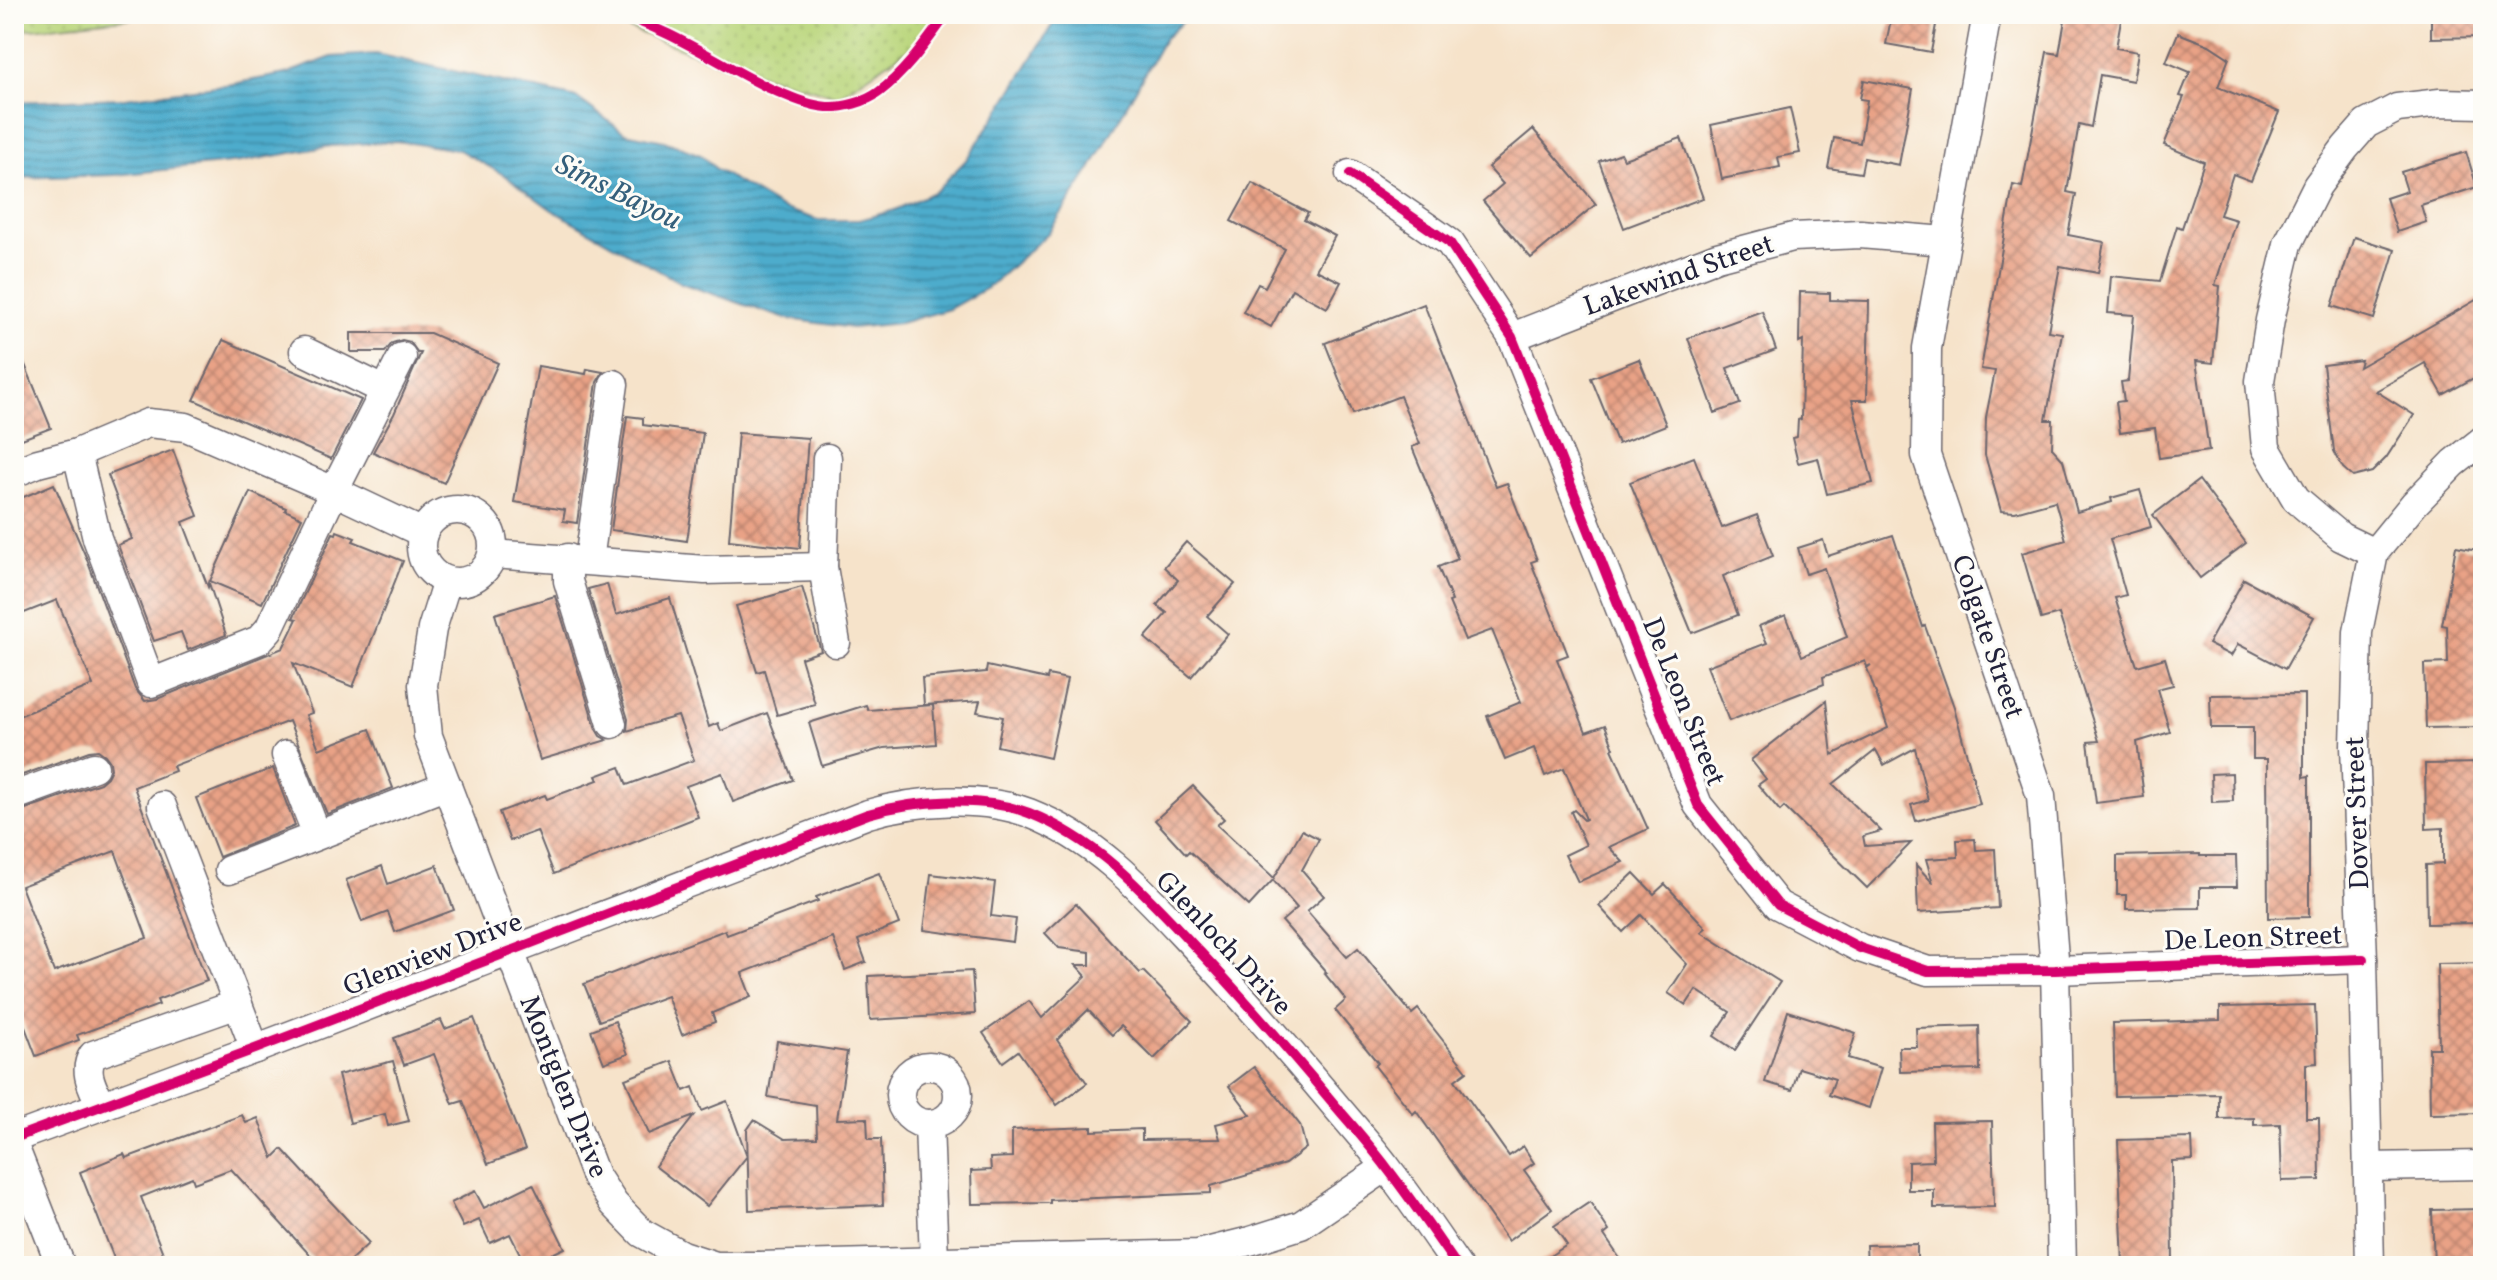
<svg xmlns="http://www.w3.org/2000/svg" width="2497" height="1280" font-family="Vollkorn,serif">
  <defs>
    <pattern id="grass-dots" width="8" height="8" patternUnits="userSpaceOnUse" patternTransform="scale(2)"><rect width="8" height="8" fill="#bad67c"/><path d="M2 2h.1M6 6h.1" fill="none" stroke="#a0b76c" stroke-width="1.8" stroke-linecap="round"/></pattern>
    <pattern id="water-rules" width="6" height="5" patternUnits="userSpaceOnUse" patternTransform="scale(2)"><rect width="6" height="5" fill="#4daccc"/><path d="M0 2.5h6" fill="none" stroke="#408ca7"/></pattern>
    <pattern id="building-cross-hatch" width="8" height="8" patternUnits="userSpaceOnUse" patternTransform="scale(2)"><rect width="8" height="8" fill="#e9a286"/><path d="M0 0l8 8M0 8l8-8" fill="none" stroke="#bc846f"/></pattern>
  </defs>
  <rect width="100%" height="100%" fill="#fdfcf7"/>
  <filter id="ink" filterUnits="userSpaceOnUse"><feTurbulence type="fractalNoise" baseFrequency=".0125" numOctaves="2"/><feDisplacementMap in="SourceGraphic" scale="16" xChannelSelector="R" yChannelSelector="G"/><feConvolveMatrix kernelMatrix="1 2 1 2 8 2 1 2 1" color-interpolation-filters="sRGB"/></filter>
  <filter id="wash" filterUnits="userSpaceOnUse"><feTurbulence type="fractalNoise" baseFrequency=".006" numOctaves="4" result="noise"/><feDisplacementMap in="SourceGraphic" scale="32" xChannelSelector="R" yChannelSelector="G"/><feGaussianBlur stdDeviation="1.8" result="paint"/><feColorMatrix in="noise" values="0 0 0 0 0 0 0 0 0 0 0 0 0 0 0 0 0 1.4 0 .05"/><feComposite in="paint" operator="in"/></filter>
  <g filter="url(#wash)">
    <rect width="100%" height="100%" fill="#f6e3ca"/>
    <!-- grass -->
    <g fill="url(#grass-dots)" stroke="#6e7c5c" stroke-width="2">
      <polygon points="14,14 170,14 14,31"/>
      <polygon points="591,14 946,14 923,39 838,96 717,62"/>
    </g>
    <!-- water -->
    <polygon fill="url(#water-rules)" stroke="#386784" stroke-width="2" points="1059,14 1191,14 1164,39 1091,169 1048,233 990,286 949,309 900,323 852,328 783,318 681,283 552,210 504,175 459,150 396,141 331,146 240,162 115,175 14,178 14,102 125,98 232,84 285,74 332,57 376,54 577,98 625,133 664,141 701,155 716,169 781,208 818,220 859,220 895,210 936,191 966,160 1003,105"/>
    <g id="blocks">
      <!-- building -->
      <g fill="url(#building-cross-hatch)" fill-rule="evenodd">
        <polygon points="1892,14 1938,14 1931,52 1886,44"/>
        <polygon points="2066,14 2122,14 2116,48 2138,52 2133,81 2100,75 2091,127 2079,124 2067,192 2076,194 2068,235 2104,242 2098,273 2060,266 2048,331 2062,333 2046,420 2053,420 2052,448 2063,460 2077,512 2112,502 2111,498 2140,490 2151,527 2110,539 2126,595 2115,598 2137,666 2165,658 2173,685 2157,689 2170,732 2137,742 2144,797 2096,803 2088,742 2099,741 2059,614 2041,619 2022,553 2066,540 2055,501 2015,512 2001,511 1985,455 1986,417 1995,371 1981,369 2013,185 2022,187 2047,52 2059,54"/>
        <polygon points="2431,14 2483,14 2483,37 2431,38"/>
        <polygon points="2178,33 2209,45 2229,58 2218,87 2279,112 2251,181 2233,174 2220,215 2236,220 2215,285 2220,286 2213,363 2196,361 2209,451 2159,458 2155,428 2120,433 2116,402 2124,401 2121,382 2128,381 2134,315 2108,313 2111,276 2160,281 2177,226 2182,228 2204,162 2164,145 2184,97 2180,96 2190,72 2166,62"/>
        <polygon points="1864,80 1913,89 1899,165 1864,158 1861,173 1828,168 1834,138 1860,143 1867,100 1860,99"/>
        <polygon points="1790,108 1800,153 1778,157 1780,167 1722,179 1711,125"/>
        <polygon points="1533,129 1596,204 1531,258 1483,201 1503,184 1488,167"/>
        <polygon points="1681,138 1703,198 1624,228 1599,161 1621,153 1624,159"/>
        <polygon points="2466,152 2477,187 2421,205 2426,222 2397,232 2386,198 2407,191 2401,172"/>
        <polygon points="1252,183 1308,213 1304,220 1335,236 1316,270 1341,282 1327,308 1292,289 1271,327 1243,312 1258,284 1265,287 1285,249 1231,221"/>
        <polygon points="2354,237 2395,250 2374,319 2332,306"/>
        <polygon points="1800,292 1830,293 1830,300 1869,301 1867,400 1852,400 1873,483 1827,494 1818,458 1798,463 1792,438 1797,437 1798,420 1801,419 1803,340 1799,342"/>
        <polygon points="2483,296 2483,373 2443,395 2425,363 2376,391 2414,415 2386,458 2372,472 2353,477 2343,468 2334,451 2323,365 2361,360 2359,367"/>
        <polygon points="1424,304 1496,487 1507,483 1537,560 1531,562 1568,655 1557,659 1586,732 1605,725 1614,748 1612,749 1648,829 1609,847 1623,862 1578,882 1565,855 1586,845 1571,812 1574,810 1584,820 1586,819 1564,768 1545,776 1534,748 1505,760 1487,716 1521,702 1492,630 1465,640 1449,602 1452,601 1438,567 1458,559 1412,447 1420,444 1400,396 1353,414 1325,343"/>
        <polygon points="1762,311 1776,350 1727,368 1740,404 1715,413 1688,338"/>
        <polygon points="351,333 430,333 498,363 444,483 373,452 394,414 421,353 418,353 410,342 402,340 392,343 385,352 351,352"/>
        <polygon points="14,338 51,428 14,442"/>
        <polygon points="223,340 361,400 331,459 194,400"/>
        <polygon points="1639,359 1666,425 1618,444 1591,378"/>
        <polygon points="538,366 586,374 587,369 603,372 597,382 577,523 563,521 565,510 514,502"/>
        <polygon points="627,416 643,418 643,425 703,433 687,541 611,530"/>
        <polygon points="738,433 808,438 800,548 729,540"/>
        <polygon points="173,450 198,516 183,522 208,587 209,583 226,635 188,650 181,632 154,641 118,545 132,539 108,475"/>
        <polygon points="1694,457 1722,528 1757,515 1773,556 1723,576 1738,615 1692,633 1630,482"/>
        <polygon points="2199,480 2246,543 2200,578 2153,515"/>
        <path d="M54,484L86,557L135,689L145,701L157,699L283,648L297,619L293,618L333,533L336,534L337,531L355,538L353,541L403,561L353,687L293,663L312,713L306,715L319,749L370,729L393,788L327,814L289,721L173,766L175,771L134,787L207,981L157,1000L159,1005L77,1035L79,1040L36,1056L14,998V813L100,783L107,777L111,769L110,762L105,755L98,750L89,751L14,778V718L93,685L57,600L14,617V501ZM115,851L147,938L54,972L21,886Z"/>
        <polygon points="250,492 286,508 285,510 302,518 262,603 210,581"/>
        <polygon points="1893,535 1923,627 1925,626 1954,707 1980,804 1916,821 1911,805 1928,800 1915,748 1884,765 1876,750 1833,784 1881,831 1863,836 1865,846 1911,843 1867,888 1784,807 1780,811 1758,785 1766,779 1751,760 1826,701 1832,755 1888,728 1867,668 1871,665 1867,667 1865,661 1823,677 1824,684 1729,721 1707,666 1767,643 1759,626 1786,615 1802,656 1847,637 1824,568 1806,574 1798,548 1823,540 1828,556"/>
        <polygon points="1186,542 1235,584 1207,616 1228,634 1191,677 1145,638 1167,613 1157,605 1178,580 1164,567"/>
        <polygon points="2456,546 2483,551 2483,713 2478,713 2478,727 2426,728 2424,664 2448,663 2447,626 2442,625"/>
        <polygon points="2244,579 2314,617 2285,669 2238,644 2231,656 2208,644"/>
        <polygon points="607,584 616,615 670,598 709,727 718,723 721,731 767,713 793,780 733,802 722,773 686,786 698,817 554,874 537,831 510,841 499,812 545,795 547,799 598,780 596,776 620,767 627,785 694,760 678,716 627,731 628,719 588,589"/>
        <polygon points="802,587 821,651 801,658 815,704 777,715 764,670 757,672 736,606"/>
        <polygon points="555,596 596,729 600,736 607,740 540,760 495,614"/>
        <polygon points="987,666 1047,679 1048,675 1067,679 1050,758 997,746 1003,717 977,712 980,701 924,705 922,678 986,672"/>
        <polygon points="2304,694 2304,777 2309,776 2309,917 2268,918 2267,759 2253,759 2253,728 2211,728 2210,695"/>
        <polygon points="866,705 868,710 933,705 936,744 884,748 822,766 809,723"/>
        <polygon points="2483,763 2483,867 2477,867 2478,923 2427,924 2426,865 2443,864 2443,828 2426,829 2425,764"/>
        <polygon points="273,768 295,826 219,857 196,798"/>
        <polygon points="2232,773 2233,801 2212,802 2211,774"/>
        <polygon points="1193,786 1224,819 1217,825 1274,878 1302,830 1319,839 1302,870 1324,896 1307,911 1347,957 1358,948 1412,1014 1418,1009 1467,1071 1455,1080 1509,1156 1523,1146 1534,1163 1524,1170 1552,1209 1508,1241 1416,1111 1413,1114 1375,1066 1378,1063 1335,1010 1346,1000 1325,974 1327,973 1282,921 1297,908 1273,880 1249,906 1189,851 1186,854 1155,820"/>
        <polygon points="1975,839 1976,850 1995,849 1998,908 1918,913 1916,865 1933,883 1926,859 1958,857 1957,840"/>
        <polygon points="2200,854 2200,856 2236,856 2237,887 2200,887 2200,908 2126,909 2126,895 2117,895 2117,856"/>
        <polygon points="437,865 454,910 395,932 388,912 362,922 346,880 382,866 388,884"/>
        <polygon points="879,873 899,924 858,940 866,962 845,970 833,938 742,973 751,997 712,1013 715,1022 682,1035 667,996 599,1021 584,984 725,930 727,935 818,901 816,897"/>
        <polygon points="1634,873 1654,894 1665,884 1706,928 1701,932 1780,982 1735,1050 1714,1036 1730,1012 1696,990 1686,1005 1668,993 1687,964 1641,915 1623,932 1599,906"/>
        <polygon points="931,874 995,882 991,916 1016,919 1013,942 924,930"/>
        <polygon points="1076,904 1140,973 1143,971 1192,1021 1154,1059 1121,1026 1112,1035 1088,1010 1057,1040 1087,1083 1057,1105 1018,1051 1003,1062 983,1033 1029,1001 1042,1018 1086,976 1076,965 1090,965 1090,952 1059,948 1045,933"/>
        <polygon points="2481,963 2483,966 2483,1113 2430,1114 2429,1048 2439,1048 2437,964"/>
        <polygon points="972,971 975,1014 870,1020 868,976"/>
        <polygon points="2315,1005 2317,1063 2306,1064 2306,1118 2319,1118 2320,1180 2282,1181 2280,1124 2254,1125 2254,1118 2219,1119 2219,1094 2115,1096 2113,1023 2220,1020 2220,1007"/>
        <polygon points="1788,1011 1856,1033 1848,1058 1881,1068 1869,1108 1829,1095 1835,1079 1799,1068 1792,1090 1765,1082"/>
        <polygon points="474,1018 525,1150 488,1164 463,1101 453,1104 434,1054 404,1065 394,1038 441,1020 445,1029"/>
        <polygon points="615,1021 628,1054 604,1063 591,1030"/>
        <polygon points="1979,1026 1980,1070 1900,1072 1899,1047 1917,1047 1916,1028"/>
        <polygon points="777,1041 847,1052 837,1119 867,1118 868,1139 881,1139 883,1205 749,1210 747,1130 754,1120 785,1139 817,1138 816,1105 768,1097"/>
        <polygon points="393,1061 409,1121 388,1126 385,1114 350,1123 338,1075"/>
        <polygon points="672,1061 684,1091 693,1087 702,1111 727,1101 747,1156 707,1206 655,1166 694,1116 649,1134 625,1079"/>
        <polygon points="1254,1067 1300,1125 1306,1148 1285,1164 1211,1186 1211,1193 1050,1200 1050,1203 972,1204 971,1171 991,1170 990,1158 1012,1157 1012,1130 1092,1127 1092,1131 1142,1129 1142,1140 1220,1139 1216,1124 1251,1115 1229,1086"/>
        <polygon points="242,1115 246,1123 258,1118 273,1158 282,1149 369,1243 344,1266 320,1266 231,1169 194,1183 192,1177 141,1197 168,1266 117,1266 80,1172 124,1154 126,1158"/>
        <polygon points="1992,1121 1994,1207 1934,1208 1934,1190 1908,1190 1908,1162 1933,1161 1932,1122"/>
        <polygon points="2192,1138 2193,1160 2172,1161 2173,1266 2123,1266 2118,1140"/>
        <polygon points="533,1184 565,1248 526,1266 510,1234 490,1243 479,1220 463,1227 451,1203 475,1191 484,1208"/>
        <polygon points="1590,1202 1609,1231 1604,1235 1625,1266 1534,1266 1567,1245 1554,1226"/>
        <polygon points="2483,1209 2483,1241 2476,1241 2476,1266 2434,1266 2432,1210"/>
        <polygon points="1917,1244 1917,1266 1867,1266 1866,1245"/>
      </g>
    </g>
  </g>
  <g filter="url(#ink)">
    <use href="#blocks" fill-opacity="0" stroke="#6c666d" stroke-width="2"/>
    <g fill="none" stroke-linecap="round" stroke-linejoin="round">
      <!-- minor casing -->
      <g stroke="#6c666d" stroke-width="31">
        <g id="minor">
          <polyline points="1987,14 1927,348 1926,455 2041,796 2055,970 2062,1266"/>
          <polyline points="1350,174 1450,243 1512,337 1698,805 1778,905 1860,948 1928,971 2055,970 2363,959"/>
          <polyline points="1512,337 1717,257 1793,237 1860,234 1945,241"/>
          <polyline points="304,351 384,390"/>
          <polyline points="77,453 97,538 151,683 259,640 269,629 334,491 402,357"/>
          <polyline points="827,458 823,567 836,643"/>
          <polyline points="14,473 38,463 77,453 148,423 186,427 334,491 423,533"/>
          <circle cx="457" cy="546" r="36"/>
          <polyline points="2374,553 2341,537 2296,499 2266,448 2260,381 2270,320 2288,244 2317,186 2345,148 2366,124 2397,108 2440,103 2483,104"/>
          <polyline points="493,554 705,570 823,567"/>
          <polyline points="568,558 568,581 612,724"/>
          <polyline points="589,560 614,384"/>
          <polyline points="447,581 432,629 423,685 428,736 595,1175 614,1204 642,1233 682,1255 716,1266 756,1266"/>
          <polyline points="286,755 317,835"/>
          <polyline points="14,796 94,767"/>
          <polyline points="162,806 255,1049"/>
          <polyline points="229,870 447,785"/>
          <circle cx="929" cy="1095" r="29"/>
          <path d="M101,1106C94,1089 82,1072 93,1055L238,1004"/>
          <polyline points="929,1124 934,1260"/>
          <path d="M14,1138L255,1049L868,814C915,800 982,795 1029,813C1102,842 1148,897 1201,953C1245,1000 1287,1048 1329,1098C1348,1121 1369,1144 1387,1168C1411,1199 1434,1233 1457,1266"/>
          <polyline points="14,1146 61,1266"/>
          <polyline points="2368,1167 2483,1165"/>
          <polyline points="759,1266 1198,1254 1250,1241 1301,1225 1386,1167"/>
          <polyline points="2370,1266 2363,959 2355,746 2358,632 2374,553 2414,504 2454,463 2483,440"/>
        </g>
      </g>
      <!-- minor -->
      <use href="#minor" stroke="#fff" stroke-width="28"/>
      <!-- cycleway casing -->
      <g stroke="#fdfcf7" stroke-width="15">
        <g id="cycleway">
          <path d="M615,14C667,27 721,65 769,88C788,96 806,105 827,107C843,108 866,102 879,92C906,72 927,41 947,14"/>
          <polyline points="1350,174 1450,243 1512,337 1698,805 1778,905 1860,948 1928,971 2055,970 2363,959"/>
          <path d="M14,1138L255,1049L868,814C915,800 982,795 1029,813C1102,842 1148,897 1201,953C1245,1000 1287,1048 1329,1098C1348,1121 1369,1144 1387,1168C1411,1199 1434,1233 1457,1266"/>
        </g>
      </g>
      <!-- cycleway -->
      <use href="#cycleway" stroke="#d6006c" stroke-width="10"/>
    </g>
  </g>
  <g text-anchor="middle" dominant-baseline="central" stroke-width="6" stroke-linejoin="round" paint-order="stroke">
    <!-- street labels -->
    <g font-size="28" fill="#22223b" stroke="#fdfcf7">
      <text transform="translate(1679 276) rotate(-19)">Lakewind Street</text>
      <text transform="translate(1987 637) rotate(71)">Colgate Street</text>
      <text transform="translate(1683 702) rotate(68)">De Leon Street</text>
      <text transform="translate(2358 813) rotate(-92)">Dover Street</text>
      <text transform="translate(2253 939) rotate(-2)">De Leon Street</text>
      <text transform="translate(1223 944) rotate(47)">Glenloch Drive</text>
      <text transform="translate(433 955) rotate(-21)">Glenview Drive</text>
      <text transform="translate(563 1087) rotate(68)">Montglen Drive</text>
    </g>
    <!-- water labels -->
    <g font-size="30" font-style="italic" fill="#35607c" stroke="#fdfcf7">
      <text transform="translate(618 193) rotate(26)">Sims Bayou</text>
    </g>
  </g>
  <!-- margin -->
  <rect width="2497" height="1280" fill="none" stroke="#fdfcf7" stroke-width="48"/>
</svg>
